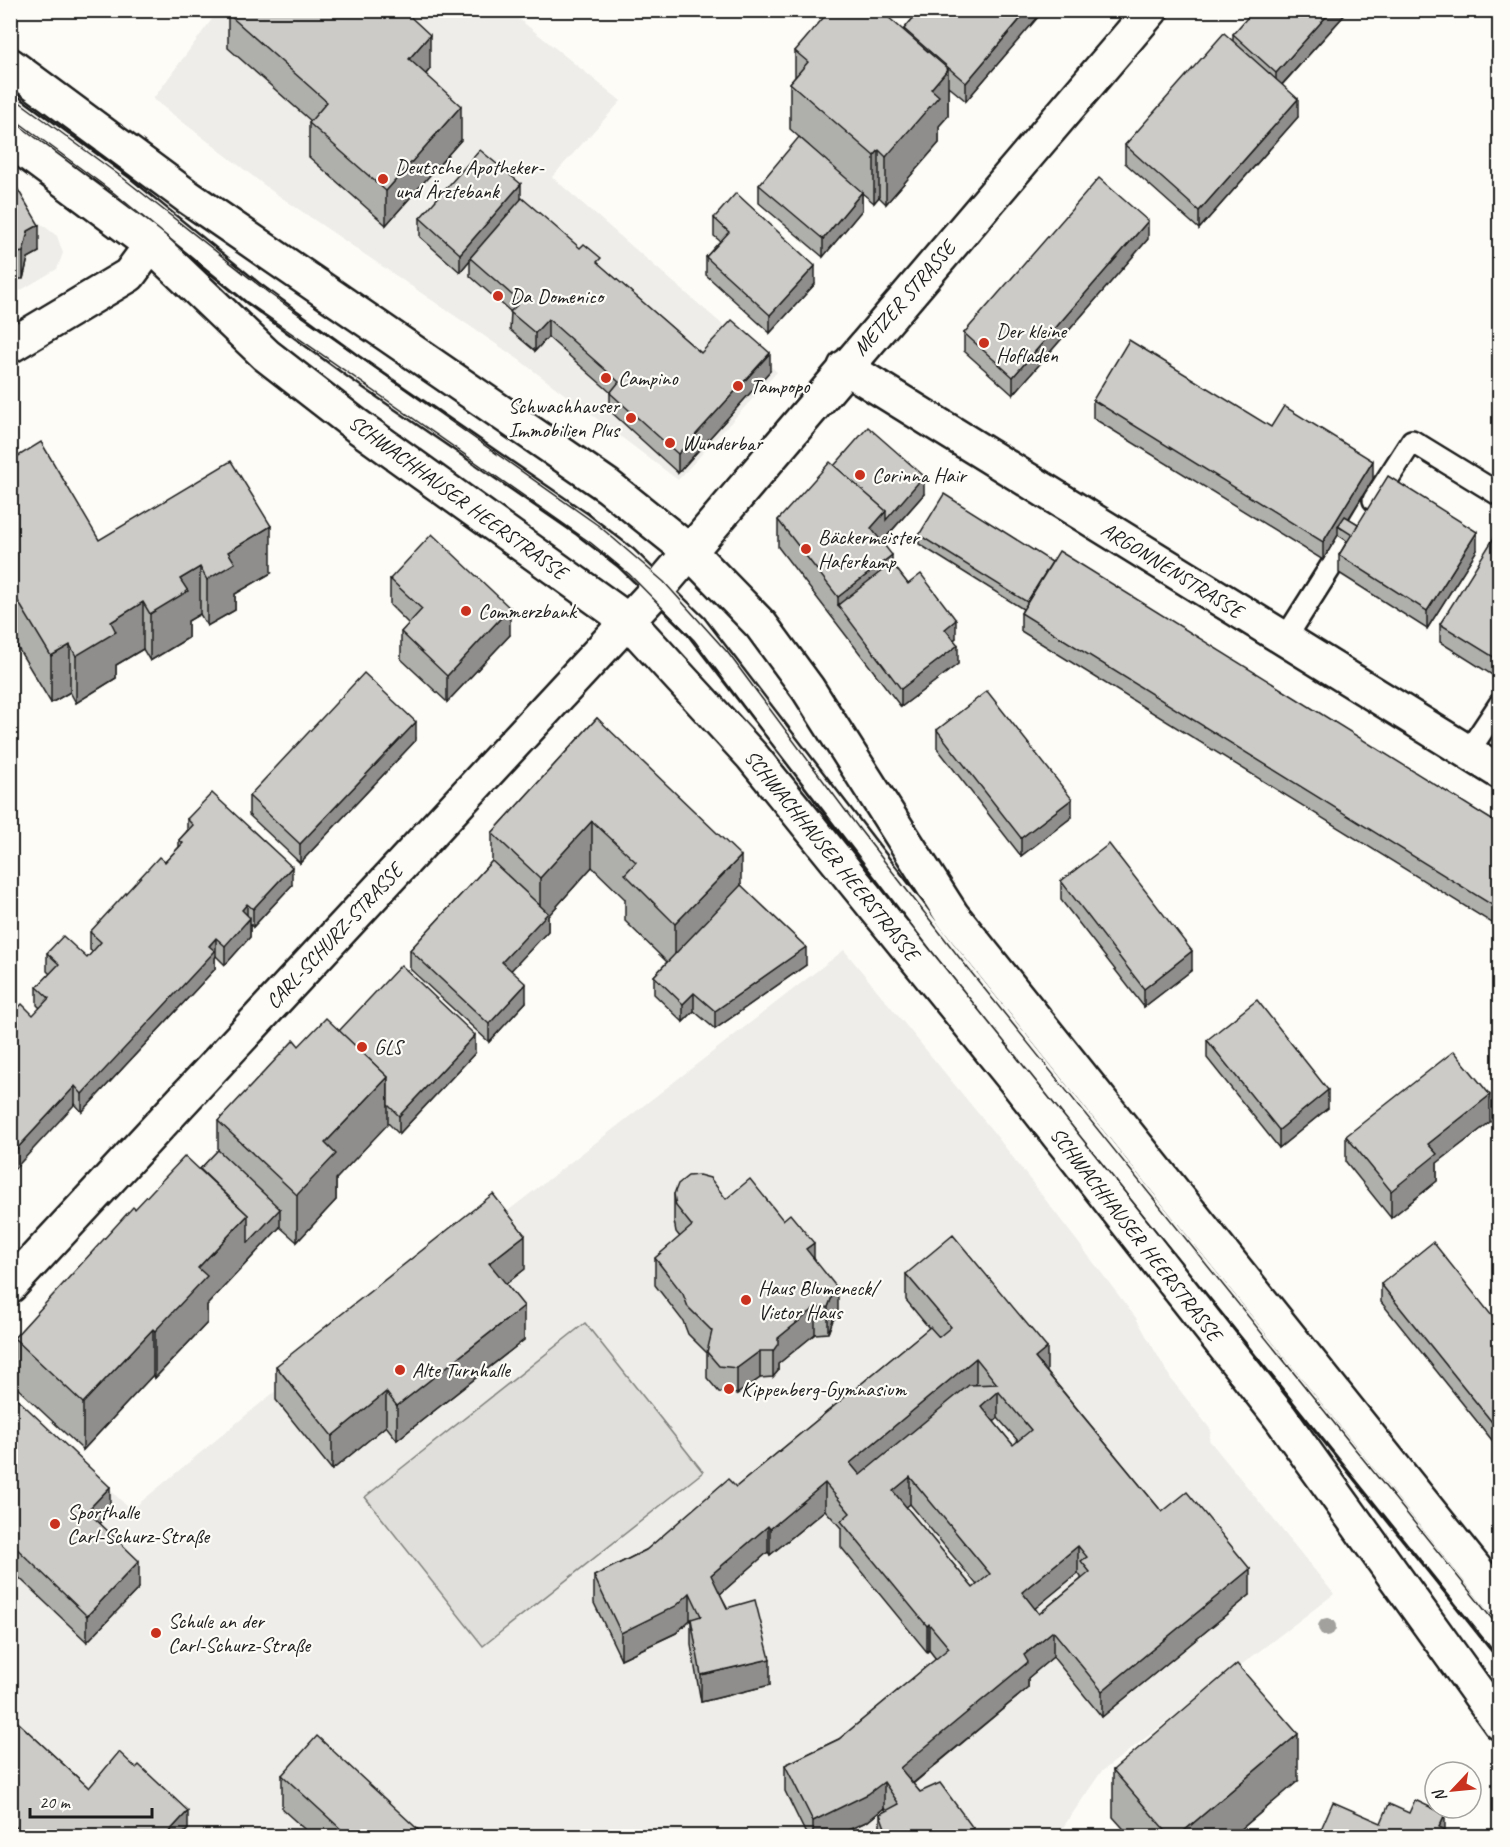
<svg xmlns="http://www.w3.org/2000/svg" width="1510" height="1847" font-family="Caveat,sans-serif">
  <rect width="100%" height="100%" fill="#fdfcf7"/>
  <filter id="ink" filterUnits="userSpaceOnUse"><feTurbulence type="fractalNoise" baseFrequency=".0167" numOctaves="2"/><feDisplacementMap in="SourceGraphic" scale="12" xChannelSelector="R" yChannelSelector="G"/><feConvolveMatrix kernelMatrix="1 2 1 2 8 2 1 2 1" color-interpolation-filters="sRGB"/></filter>
  <g filter="url(#ink)">
    <!-- built -->
    <g fill="#eeede9">
      <polygon points="218,11 509,11 621,101 552,177 777,372 678,480 518,359 272,191 153,99"/>
      <polygon points="23,210 57,236 63,253 57,269 11,296 10,218"/>
      <polygon points="844,950 995,1134 1136,1318 1171,1379 1211,1430 1209,1440 1334,1594 1101,1772 1057,1836 11,1836 10,1395 131,1510 267,1398"/>
    </g>
    <!-- park -->
    <polygon fill="#e0dfdb" stroke="#7e7e7c" stroke-width="1.5" points="585,1323 703,1472 483,1646 365,1497"/>
    <g fill="none" stroke-linecap="round" stroke-linejoin="round">
      <!-- service casing -->
      <g stroke="#1c1c1c" stroke-width="26">
        <g id="service">
          <polyline points="10,105 121,186 254,294 354,367 582,524 626,558 695,625 942,946 1500,1643"/>
          <polyline points="1374,500 1412,441 1500,495"/>
          <polyline points="1285,639 1347,541"/>
          <polyline points="1468,752 1500,704"/>
        </g>
      </g>
      <!-- minor casing -->
      <g stroke="#1c1c1c" stroke-width="38">
        <g id="minor">
          <polyline points="10,346 129,275 151,245"/>
          <polyline points="845,367 1500,772"/>
          <polyline points="10,1286 664,582 1151,10"/>
        </g>
      </g>
      <!-- secondary casing -->
      <g stroke="#1c1c1c" stroke-width="38">
        <g id="secondary">
          <polyline points="10,65 188,197 608,486 689,551 761,625 808,689 952,915 1500,1600"/>
          <polyline points="10,140 151,245 266,355 356,425 627,620 752,756 1014,1079 1280,1417 1500,1723"/>
        </g>
      </g>
      <!-- service -->
      <use href="#service" stroke="#fdfcf7" stroke-width="21"/>
      <!-- minor -->
      <use href="#minor" stroke="#fdfcf7" stroke-width="33"/>
      <!-- secondary -->
      <use href="#secondary" stroke="#fdfcf7" stroke-width="33"/>
      <!-- tram -->
      <g stroke="#1c1c1c" stroke-width="1.5">
        <polyline points="10,95 123,178 270,294 599,526 664,582 728,653 860,830 962,961 1500,1629"/>
        <polyline points="10,116 114,193 247,302 591,543 629,574 694,640 867,871 1500,1659"/>
      </g>
    </g>
    <!-- trees -->
    <circle fill="#a2a19e" cx="1327" cy="1627" r="9"/>
    <!-- wall -->
    <g fill="#afafac" stroke="#1c1c1c" stroke-width="1.5" fill-rule="evenodd">
      <polygon points="680,10 690,10 686,15"/>
      <polygon points="920,10 1044,10 966,101 948,86 948,116 939,126 939,143 886,204 879,197 874,203 862,193 862,210 823,257 759,203 759,185 809,146 790,129 790,83 795,77 795,51 849,14 904,31 904,29"/>
      <polygon points="1349,10 1282,85 1298,117 1199,229 1125,163 1125,145 1233,42 1233,34"/>
      <polygon points="228,14 430,69 426,74 461,140 386,225 309,157 309,123 311,121 228,48"/>
      <polygon points="10,185 39,252 28,258 23,279 18,279"/>
      <polygon points="521,200 601,266 701,353 770,371 678,473 610,411 610,392 548,337 535,351 510,330 511,312 470,276 470,260 460,272 420,237 420,218"/>
      <polygon points="714,218 815,284 770,333 706,275 706,257 720,241 714,236"/>
      <polygon points="1148,239 1013,395 964,351 964,333"/>
      <polygon points="1093,400 1271,427 1373,479 1349,519 1358,524 1477,550 1427,629 1339,573 1339,555 1347,541 1338,535 1323,560 1093,418"/>
      <polygon points="10,457 12,460 99,540 271,573 235,594 235,610 207,626 200,614 188,621 188,638 150,661 143,649 116,665 116,678 76,703 70,692 51,703 10,635"/>
      <polygon points="834,466 924,494 882,542 892,563 908,584 956,638 954,640 958,664 901,707 778,547 778,520"/>
      <polygon points="919,535 1052,562 1500,825 1500,928 1021,631 1021,613 1023,609 919,544"/>
      <polygon points="1500,539 1500,680 1440,642 1440,624"/>
      <polygon points="390,579 510,635 447,702 401,659 401,632 409,624 390,605"/>
      <polygon points="597,718 741,885 806,965 715,1029 694,1011 683,1022 654,994 654,976 667,962 625,921 625,899 592,867 548,916 548,931 511,970 526,1002 489,1042 410,969 410,950 492,861 492,833"/>
      <polygon points="937,730 1072,817 1021,856 937,748"/>
      <polygon points="416,740 300,863 249,815 249,796"/>
      <polygon points="187,819 292,885 253,927 250,925 250,937 225,965 216,956 215,958 215,969 82,1112 75,1104 40,1008 37,1005 37,987 50,974 47,971 47,953 87,958 93,952 90,950 90,932 165,862 179,847 179,840 187,831"/>
      <polygon points="1061,881 1192,970 1144,1007 1061,900"/>
      <polygon points="339,1031 475,1053 399,1134 388,1123 336,1179 336,1200 297,1242 280,1227 207,1305 207,1323 155,1378 153,1375 83,1450 14,1385 14,1338 135,1209 200,1169 218,1150 218,1121 299,1046"/>
      <polygon points="1207,1040 1328,1108 1279,1148 1207,1058"/>
      <polygon points="1490,1122 1437,1163 1437,1181 1391,1218 1346,1162 1346,1136"/>
      <polygon points="674,1194 726,1199 814,1258 838,1316 833,1320 828,1333 815,1334 778,1364 778,1371 773,1377 760,1378 737,1394 719,1392 707,1378 707,1353 688,1334 683,1321 655,1285 655,1258 680,1237 676,1232 674,1221"/>
      <polygon points="525,1269 506,1284 524,1340 397,1440 386,1426 332,1470 276,1400 276,1366"/>
      <path d="M906,1274L1047,1372L1162,1512L1250,1595L1102,1717L1053,1657L1028,1678V1688L913,1784L920,1792L973,1836H880V1814L886,1811L884,1808L868,1821L835,1836H807L785,1791V1765L839,1739L936,1659L929,1650L927,1652L841,1547V1528L825,1510L770,1555L768,1552L720,1594L770,1685L701,1702L691,1645V1622L690,1620L676,1633L621,1659L594,1603V1576L646,1550L736,1487L929,1328L906,1300ZM998,1418L1018,1441L1013,1445L994,1422ZM910,1504L977,1585L973,1588L906,1507ZM1078,1573L1081,1577V1579L1039,1614L1035,1608Z"/>
      <polygon points="1381,1284 1500,1326 1500,1450 1381,1302"/>
      <polygon points="10,1392 110,1513 100,1523 139,1588 87,1642 10,1569"/>
      <polygon points="10,1715 89,1788 188,1829 181,1836 10,1836"/>
      <polygon points="1113,1770 1298,1781 1233,1836 1130,1836 1113,1817"/>
      <polygon points="282,1775 425,1836 312,1836 282,1809"/>
    </g>
    <!-- shaded-wall -->
    <g fill="#8f8e8c" stroke="#1c1c1c" stroke-width="1.5">
      <polygon points="1028,10 1044,10 966,101 966,83"/>
      <polygon points="1332,10 1349,10 1276,91 1276,73"/>
      <polygon points="430,35 430,69 409,93 409,59"/>
      <polygon points="948,69 948,116 939,126 939,143 886,204 886,157 931,89"/>
      <polygon points="1298,99 1298,117 1199,229 1199,211"/>
      <polygon points="461,106 461,140 386,225 386,191"/>
      <polygon points="879,150 879,197 874,203 874,156"/>
      <polygon points="521,184 521,203 470,258 470,260 460,272 460,254"/>
      <polygon points="862,192 862,210 823,257 823,239"/>
      <polygon points="1148,221 1148,239 1013,395 1013,377"/>
      <polygon points="39,225 39,252 28,258 23,279 23,252 28,231"/>
      <polygon points="18,253 18,279 10,283 10,257"/>
      <polygon points="815,266 815,284 770,333 770,315"/>
      <polygon points="548,319 548,337 535,351 535,333"/>
      <polygon points="770,353 770,371 678,473 678,454"/>
      <polygon points="1373,461 1373,479 1342,529 1338,526 1338,535 1323,560 1323,542"/>
      <polygon points="924,476 924,494 871,554 871,528 886,511"/>
      <polygon points="271,526 271,573 235,594 235,610 207,626 207,580 228,552"/>
      <polygon points="1477,532 1477,550 1427,629 1427,611"/>
      <polygon points="892,555 892,581 838,605 838,597"/>
      <polygon points="200,567 200,614 188,621 188,638 150,661 150,614 180,579"/>
      <polygon points="143,602 143,649 116,665 116,678 76,703 76,656 111,622"/>
      <polygon points="510,608 510,635 447,702 447,676"/>
      <polygon points="956,620 956,638 945,647 945,629"/>
      <polygon points="70,645 70,692 51,703 51,656"/>
      <polygon points="958,645 958,664 901,707 901,689"/>
      <polygon points="416,722 416,740 300,863 300,844"/>
      <polygon points="1072,799 1072,817 1021,856 1021,838"/>
      <polygon points="592,821 592,867 548,916 548,931 502,980 502,962 540,921 540,878"/>
      <polygon points="741,856 741,903 675,971 675,924"/>
      <polygon points="292,867 292,885 253,927 253,909"/>
      <polygon points="247,904 247,922 250,918 250,937 225,965 225,946 242,910"/>
      <polygon points="216,938 216,956 215,958 215,969 82,1112 82,1094"/>
      <polygon points="806,947 806,965 715,1029 715,1011"/>
      <polygon points="1192,951 1192,970 1144,1007 1144,989"/>
      <polygon points="526,984 526,1002 489,1042 489,1024"/>
      <polygon points="694,993 694,1011 683,1022 683,1004"/>
      <polygon points="475,1035 475,1053 399,1134 399,1116"/>
      <polygon points="388,1077 388,1124 336,1179 336,1200 297,1242 297,1195 325,1143"/>
      <polygon points="75,1086 75,1104 10,1174 10,1156"/>
      <polygon points="1328,1090 1328,1108 1279,1148 1279,1130"/>
      <polygon points="1490,1095 1490,1122 1437,1163 1437,1181 1391,1218 1391,1191 1428,1144"/>
      <polygon points="280,1209 280,1227 207,1305 207,1323 155,1378 155,1331 198,1268 248,1215"/>
      <polygon points="525,1235 525,1269 489,1297 489,1263"/>
      <polygon points="814,1243 814,1269 806,1249"/>
      <polygon points="838,1289 838,1316 833,1320 828,1333 828,1307 833,1294"/>
      <polygon points="524,1306 524,1340 397,1440 397,1406"/>
      <polygon points="815,1308 815,1334 778,1364 778,1371 773,1377 773,1351 778,1338"/>
      <polygon points="153,1329 153,1375 83,1450 83,1403"/>
      <polygon points="1047,1348 1047,1374 1035,1358"/>
      <polygon points="760,1351 760,1378 737,1394 737,1368"/>
      <polygon points="976,1358 976,1385 850,1490 850,1463"/>
      <polygon points="998,1391 998,1418 981,1433 981,1406"/>
      <polygon points="386,1392 386,1426 332,1470 332,1436"/>
      <polygon points="910,1477 910,1504 893,1518 893,1491"/>
      <polygon points="825,1483 825,1510 770,1555 770,1529"/>
      <polygon points="110,1487 110,1513 87,1537 87,1511"/>
      <polygon points="768,1526 768,1552 711,1602 711,1575"/>
      <polygon points="1078,1546 1078,1573 1022,1619 1022,1592"/>
      <polygon points="139,1561 139,1588 87,1642 87,1616"/>
      <polygon points="1250,1569 1250,1595 1102,1717 1102,1691"/>
      <polygon points="690,1593 690,1620 676,1633 621,1659 621,1633"/>
      <polygon points="929,1624 929,1650 927,1652 927,1626"/>
      <polygon points="1053,1631 1053,1657 1028,1678 1028,1688 900,1794 900,1768 1024,1655"/>
      <polygon points="770,1659 770,1685 701,1702 701,1675"/>
      <polygon points="1298,1734 1298,1781 1233,1836 1178,1836"/>
      <polygon points="884,1782 884,1808 868,1821 835,1836 813,1836 813,1821"/>
      <polygon points="188,1811 188,1829 181,1836 165,1836"/>
      <polygon points="1445,1814 1445,1832 1439,1827"/>
      <polygon points="973,1828 973,1836 958,1836"/>
    </g>
    <!-- building -->
    <g fill="#cccbc8" stroke="#1c1c1c" stroke-width="1.5" fill-rule="evenodd">
      <polygon points="231,10 403,10 430,35 409,59 461,106 386,191 309,123 327,102 228,14"/>
      <polygon points="830,10 845,10 849,14 852,10 880,10 948,69 931,89 939,96 886,157 879,150 874,156 790,83 808,62 795,51"/>
      <polygon points="920,10 1028,10 966,83 904,29"/>
      <polygon points="1254,10 1332,10 1276,73 1233,34"/>
      <polygon points="1224,33 1298,99 1199,211 1125,145"/>
      <polygon points="799,137 862,192 823,239 759,185"/>
      <polygon points="480,150 521,184 460,254 420,218"/>
      <polygon points="1099,178 1148,221 1013,377 964,333"/>
      <polygon points="14,183 39,225 28,231 23,252 18,253 10,257 10,185"/>
      <polygon points="736,193 815,266 770,315 706,257 729,232 714,218"/>
      <polygon points="522,198 580,248 584,244 601,258 597,262 701,353 732,320 770,353 678,454 610,393 619,382 548,319 535,333 510,312 520,302 470,258"/>
      <polygon points="1129,340 1271,427 1284,406 1373,461 1323,542 1093,400"/>
      <polygon points="868,427 924,476 886,520 886,511 834,466"/>
      <polygon points="41,442 99,540 231,461 271,526 228,552 235,563 207,580 200,567 180,579 188,591 150,614 143,602 111,622 116,632 76,656 70,645 51,656 10,588 10,457 12,460"/>
      <polygon points="830,462 886,511 871,528 892,555 838,597 778,520"/>
      <polygon points="1388,476 1477,532 1427,611 1339,555"/>
      <polygon points="944,494 1052,562 1027,602 919,535"/>
      <polygon points="1345,516 1358,524 1352,535 1338,526"/>
      <polygon points="432,534 510,608 447,676 401,632 422,609 390,579"/>
      <polygon points="1495,536 1500,539 1500,661 1440,624"/>
      <polygon points="1059,551 1500,825 1500,910 1021,613"/>
      <polygon points="892,563 908,584 921,574 956,620 945,629 958,645 901,689 838,605"/>
      <polygon points="364,673 416,722 300,844 249,796"/>
      <polygon points="987,691 1072,799 1021,838 937,730"/>
      <polygon points="597,718 741,856 675,924 625,874 636,862 592,821 540,878 492,833"/>
      <polygon points="212,793 292,867 253,909 247,904 242,910 250,918 225,946 216,938 209,946 215,951 82,1094 75,1086 10,1156 10,1016 22,1004 33,1015 49,998 37,987 59,964 47,953 63,936 87,958 101,942 90,932 159,857 165,862 183,843 179,840 193,825 187,819"/>
      <polygon points="1109,844 1192,951 1144,989 1061,881"/>
      <polygon points="492,861 548,913 502,962 526,984 489,1024 410,950"/>
      <polygon points="741,885 806,947 715,1011 694,993 683,1004 654,976"/>
      <polygon points="401,965 475,1035 399,1116 388,1105 388,1077 339,1031"/>
      <polygon points="1257,1000 1328,1090 1279,1130 1207,1040"/>
      <polygon points="326,1018 388,1077 325,1143 336,1154 297,1195 218,1121 294,1040 299,1046"/>
      <polygon points="1454,1051 1490,1095 1428,1144 1437,1154 1391,1191 1346,1136"/>
      <polygon points="218,1150 280,1209 248,1243 248,1215 200,1169"/>
      <polygon points="185,1156 248,1215 198,1268 207,1276 155,1331 153,1329 83,1403 14,1338 133,1207 135,1209"/>
      <polygon points="699,1175 710,1178 726,1199 750,1179 783,1220 790,1214 814,1243 806,1249 838,1289 833,1294 828,1307 815,1308 778,1338 778,1344 773,1351 760,1351 737,1368 719,1366 707,1352 712,1331 688,1307 683,1294 655,1258 692,1226 676,1206 674,1194 678,1184 688,1176"/>
      <polygon points="493,1194 525,1235 489,1263 524,1306 397,1406 386,1392 332,1436 276,1366"/>
      <path d="M953,1235L1047,1348L1035,1358L1162,1512L1187,1492L1250,1569L1102,1691L1053,1631L1024,1655L1028,1662L900,1768L920,1792L940,1783L973,1828L958,1836H888L880,1814L899,1804L884,1782L868,1794L813,1821L785,1765L839,1739L949,1648L929,1624L927,1626L841,1521L850,1513L825,1483L770,1529L768,1526L711,1575L727,1608L755,1600L770,1659L701,1675L691,1619L701,1616L690,1593L676,1606L621,1633L594,1576L646,1550L728,1479L736,1487L930,1327L939,1337L951,1327L906,1274ZM976,1358L997,1384L969,1385L860,1475L850,1463ZM998,1391L1031,1430L1013,1445L981,1406ZM910,1477L990,1574L973,1588L893,1491ZM1078,1546L1087,1557L1081,1561L1090,1572L1039,1614L1022,1592Z"/>
      <polygon points="1433,1242 1500,1326 1500,1344 1498,1345 1500,1347 1500,1432 1381,1284"/>
      <polygon points="10,1392 110,1487 87,1511 139,1561 87,1616 10,1542 10,1513 13,1510 10,1508"/>
      <polygon points="1237,1664 1298,1734 1178,1836 1170,1836 1113,1770"/>
      <polygon points="10,1715 89,1788 119,1752 136,1768 139,1765 188,1811 165,1836 27,1836 10,1822"/>
      <polygon points="317,1736 425,1836 340,1836 344,1832 282,1775"/>
      <polygon points="1415,1800 1445,1814 1439,1827 1457,1836 1318,1836 1333,1802 1381,1823 1389,1804 1409,1813"/>
    </g>
  </g>
  <!-- markers -->
  <g fill="#c8321e" stroke="#fdfcf7" stroke-width="2">
    <circle cx="383" cy="179" r="6"/>
    <circle cx="498" cy="296" r="6"/>
    <circle cx="984" cy="343" r="6"/>
    <circle cx="606" cy="378" r="6"/>
    <circle cx="738" cy="386" r="6"/>
    <circle cx="631" cy="418" r="6"/>
    <circle cx="670" cy="443" r="6"/>
    <circle cx="860" cy="475" r="6"/>
    <circle cx="806" cy="549" r="6"/>
    <circle cx="466" cy="611" r="6"/>
    <circle cx="362" cy="1047" r="6"/>
    <circle cx="746" cy="1300" r="6"/>
    <circle cx="400" cy="1370" r="6"/>
    <circle cx="729" cy="1389" r="6"/>
    <circle cx="55" cy="1524" r="6"/>
    <circle cx="156" cy="1633" r="6"/>
  </g>
  <g text-anchor="middle" dominant-baseline="central" stroke-width="4.5" stroke-linejoin="round" paint-order="stroke">
    <!-- poi labels -->
    <g font-size="21" fill="#1c1c1c" stroke="#fdfcf7" text-anchor="start">
      <text x="395" y="167">Deutsche Apotheker-<tspan x="395" dy="24">und Ärztebank</tspan></text>
      <text x="510" y="296">Da Domenico</text>
      <text x="996" y="331">Der kleine<tspan x="996" dy="24">Hofladen</tspan></text>
      <text x="618" y="378">Campino</text>
      <text x="750" y="386">Tampopo</text>
      <text x="619" y="406" text-anchor="end">Schwachhauser<tspan x="619" dy="24">Immobilien Plus</tspan></text>
      <text x="682" y="443">Wunderbar</text>
      <text x="872" y="475">Corinna Hair</text>
      <text x="818" y="537">Bäckermeister<tspan x="818" dy="24">Haferkamp</tspan></text>
      <text x="478" y="611">Commerzbank</text>
      <text x="374" y="1047">GLS</text>
      <text x="758" y="1288">Haus Blumeneck/<tspan x="758" dy="24">Vietor Haus</tspan></text>
      <text x="412" y="1370">Alte Turnhalle</text>
      <text x="741" y="1389">Kippenberg-Gymnasium</text>
      <text x="67" y="1512">Sporthalle<tspan x="67" dy="24">Carl-Schurz-Straße</tspan></text>
      <text x="168" y="1621">Schule an der<tspan x="168" dy="24">Carl-Schurz-Straße</tspan></text>
    </g>
    <!-- street labels -->
    <g font-size="21" fill="#1c1c1c" stroke="#fdfcf7">
      <text transform="translate(904 298) rotate(-49)">METZER STRASSE</text>
      <text transform="translate(458 497) rotate(36)">SCHWACHHAUSER HEERSTRASSE</text>
      <text transform="translate(1172 570) rotate(32)">ARGONNENSTRASSE</text>
      <text transform="translate(832 855) rotate(51)">SCHWACHHAUSER HEERSTRASSE</text>
      <text transform="translate(334 936) rotate(-47)">CARL-SCHURZ-STRASSE</text>
      <text transform="translate(1136 1234) rotate(52)">SCHWACHHAUSER HEERSTRASSE</text>
    </g>
  </g>
  <!-- margin -->
  <rect width="1510" height="1847" fill="none" stroke="#fdfcf7" stroke-width="36"/>
  <rect x="18" y="18" width="1474" height="1811" fill="none" stroke="#1c1c1c" stroke-width="2" filter="url(#ink)"/>
  <!-- north arrow -->
  <g transform="translate(1453 1790) rotate(244)"><circle r="28" fill="#fdfcf7" stroke="#a3a29f" stroke-width="1.5"/>
  <path d="M0-4.5L10 22L0 15L-10 22Z" fill="#c8321e"/>
  <text y="-9" font-size="16" font-weight="bold" text-anchor="middle" fill="#1c1c1c">N</text>
  </g>
  <!-- scale -->
  <path d="M30 1808v9h122v-9" fill="none" stroke="#1c1c1c" stroke-width="3"/>
  <text x="39" y="1808" font-size="18" fill="#1c1c1c" stroke="#fdfcf7" stroke-width="4.5" paint-order="stroke">20 m</text>
</svg>
